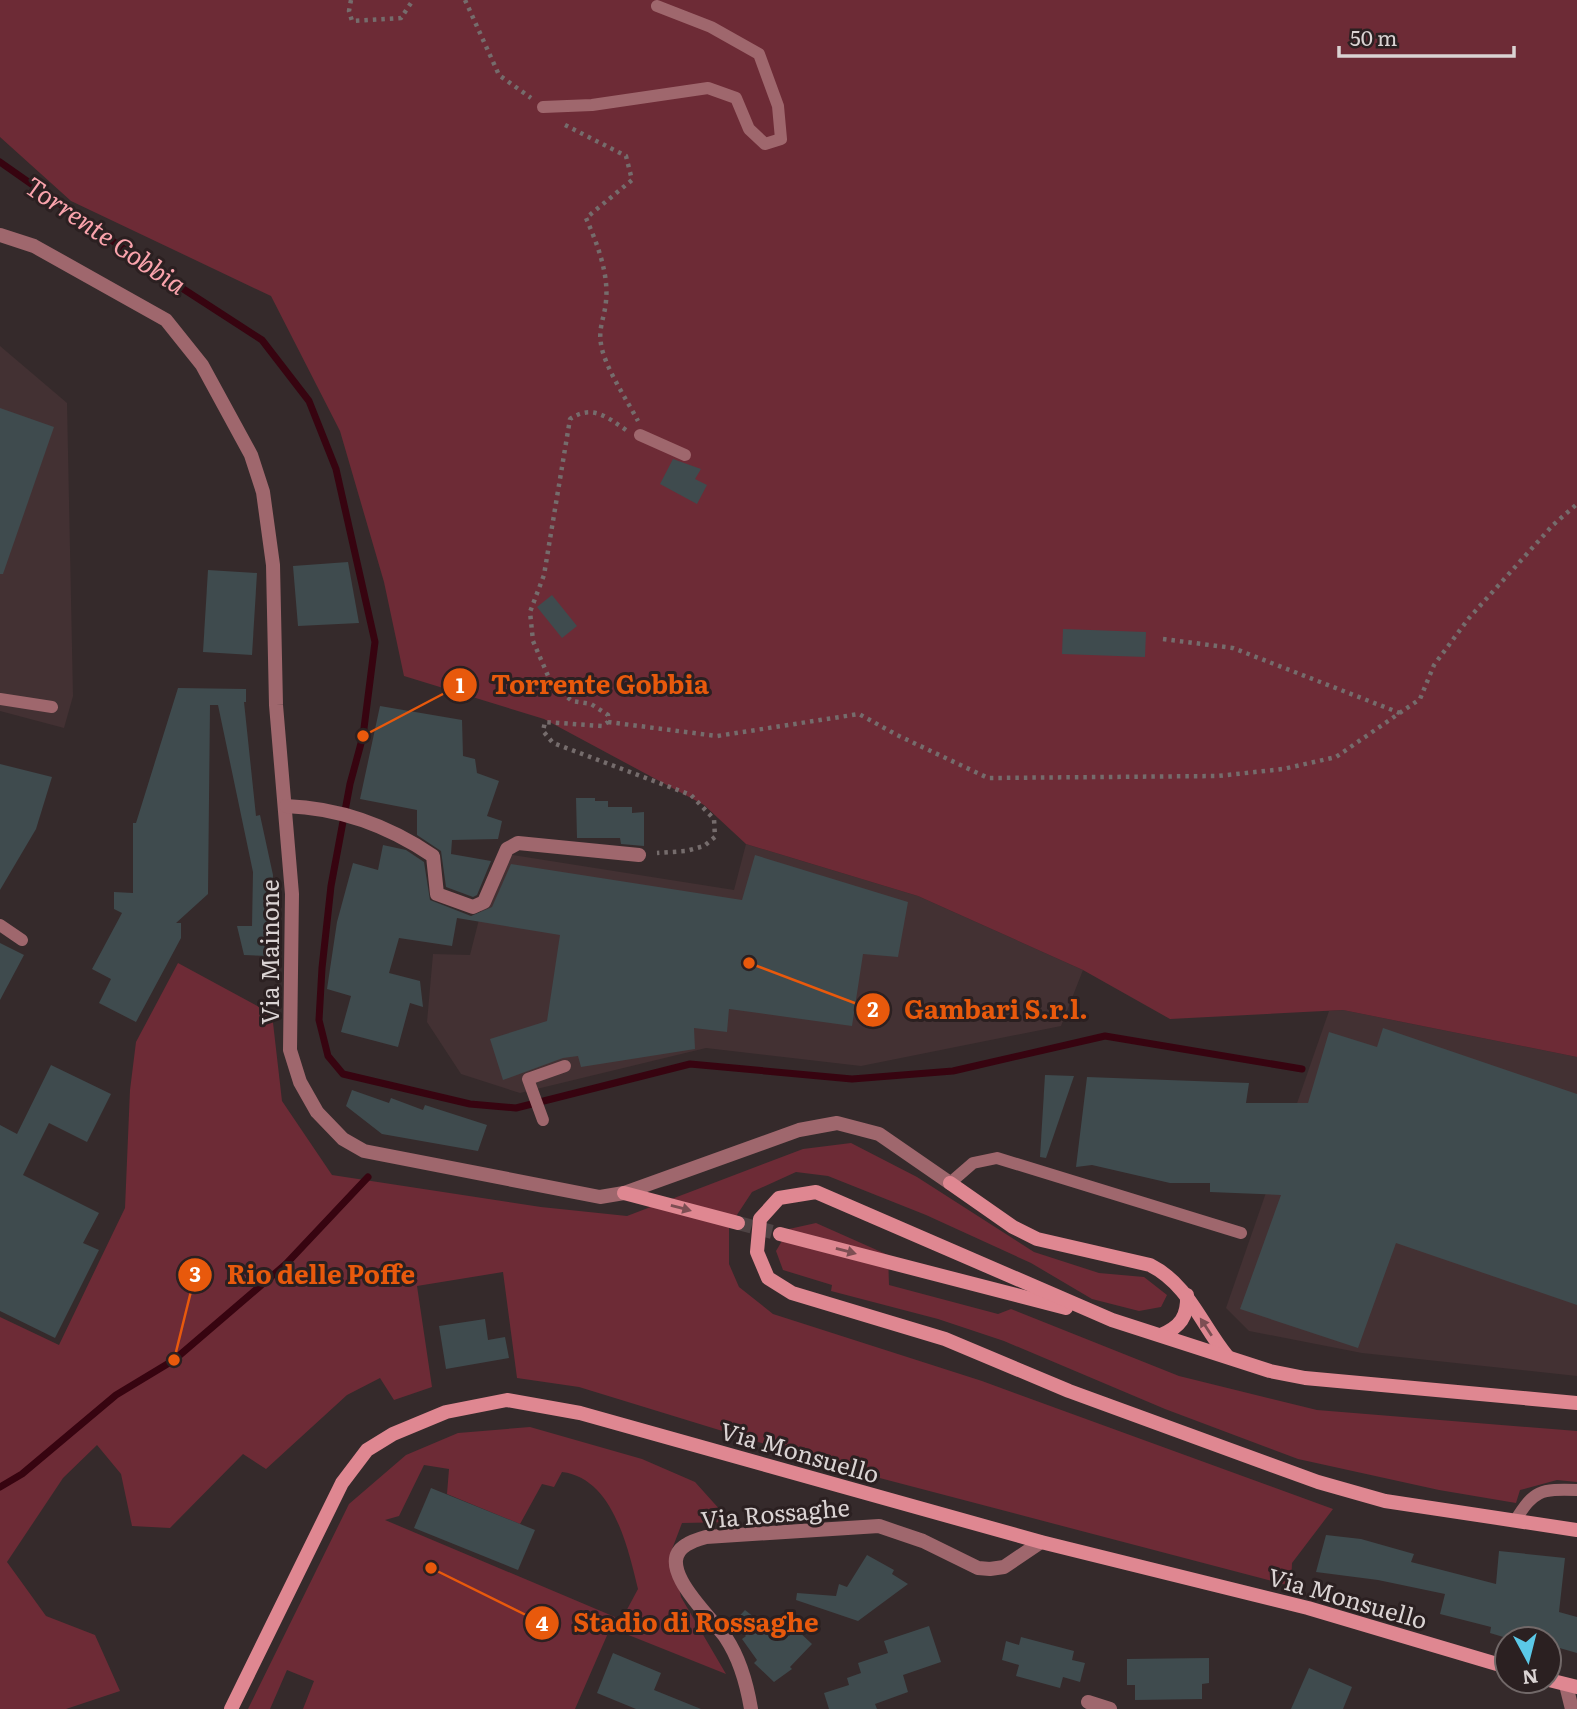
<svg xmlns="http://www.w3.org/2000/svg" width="1577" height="1709" font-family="Literata,serif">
  <rect width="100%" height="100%" fill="#352a2b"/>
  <!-- built -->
  <g fill="#433133">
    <polygon points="0,346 67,403 73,696 64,728 0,711"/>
    <polygon points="746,844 918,896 1083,970 1061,1026 861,1066 706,1048 520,1093 461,1074 427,1022 433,954 470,955 492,868 500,853 734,890"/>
    <polygon points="1343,1010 1577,1057 1577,1376 1362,1353 1249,1331 1226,1308 1329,1011"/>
  </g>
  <!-- green -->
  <g fill="#6d2b36">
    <polygon points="0,0 1577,0 1577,1057 1343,1010 1170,1019 1083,970 918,896 746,844 704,805 544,719 404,676 384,582 340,431 271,296 71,201 0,137"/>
    <polygon points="178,963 272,1014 282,1101 332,1175 541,1207 627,1216 803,1149 851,1143 917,1177 1034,1252 1099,1273 1144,1277 1167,1295 1161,1307 1139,1311 1092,1299 1031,1263 926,1215 828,1176 796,1172 752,1192 729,1227 729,1264 739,1287 773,1314 982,1381 1333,1509 1292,1563 1291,1586 853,1471 579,1387 517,1378 503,1272 417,1286 432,1387 394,1400 380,1378 347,1395 266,1469 243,1454 170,1528 132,1526 121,1474 97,1445 63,1478 7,1562 46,1616 95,1635 120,1691 66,1709 0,1709 0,1317 59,1345 125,1208 130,1090 136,1042"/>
    <polygon points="816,1223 888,1255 889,1285 998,1314 1011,1309 1179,1376 1317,1410 1577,1431 1577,1482 1557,1480 1520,1490 1516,1503 1439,1490 1298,1459 1165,1409 1004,1341 938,1319 831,1291 832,1285 783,1270 776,1251 789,1229"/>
    <path d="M530,1427L642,1459L695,1482L731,1522L682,1523L671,1552L681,1597L726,1674L616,1630L638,1589C628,1548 613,1478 562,1472L554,1487L542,1484L520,1524L447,1494L449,1469L424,1465L399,1516L385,1520L615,1617L575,1709H303L314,1681L287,1670L270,1709H248L349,1504L406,1455L458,1433Z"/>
  </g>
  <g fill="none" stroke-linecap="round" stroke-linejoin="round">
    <!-- stream -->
    <g stroke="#370410" stroke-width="7">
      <polyline points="0,162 154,270 262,340 309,401 336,469 375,642 363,736 350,784 331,886 322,968 319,1020 328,1056 343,1074 470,1104 516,1108 690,1064 852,1079 953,1071 1105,1036 1302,1069"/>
      <polyline points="0,1487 22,1474 116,1395 174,1360 286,1264 368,1177"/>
    </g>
  </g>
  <!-- building -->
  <g fill="#3f4b4e">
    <polygon points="0,408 54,427 3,574 0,574"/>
    <polygon points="673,459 701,469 695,479 707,485 697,504 660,484"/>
    <polygon points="348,562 359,623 298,626 293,566"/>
    <polygon points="208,570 257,573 252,655 203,652"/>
    <polygon points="552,595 577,626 562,638 537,607"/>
    <polygon points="1063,629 1146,632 1145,657 1062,654"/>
    <polygon points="178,688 246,689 246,702 244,702 256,816 260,815 273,875 270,956 244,955 237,926 252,926 253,872 218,705 210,705 208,894 176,923 181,923 181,938 136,1022 99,1003 111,979 92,969 122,913 114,909 114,892 133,893 133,823 136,823"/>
    <polygon points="380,706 462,720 463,756 475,759 477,773 499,781 487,816 502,821 498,839 452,840 451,854 491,861 477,895 473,897 446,887 441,851 417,835 417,810 360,799"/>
    <polygon points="0,764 52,777 36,829 0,890"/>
    <polygon points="576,798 595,798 595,801 608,801 608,807 632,807 632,813 644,812 644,846 621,844 620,838 577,838"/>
    <polygon points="383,845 406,850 424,862 430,900 471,916 492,907 511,864 742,900 755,855 908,902 898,957 863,954 852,1026 729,1009 727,1032 694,1028 695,1049 581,1067 578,1056 563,1058 503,1080 490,1039 547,1021 560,935 457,918 452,946 399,938 389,973 420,981 423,1007 410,1003 398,1047 341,1032 351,996 327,989 337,922 353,863 378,870"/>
    <polygon points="0,943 24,955 0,1000"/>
    <polygon points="1383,1028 1577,1094 1577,1305 1396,1243 1358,1348 1240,1309 1281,1195 1210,1192 1210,1183 1170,1183 1092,1165 1076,1167 1087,1077 1249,1083 1246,1103 1308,1103 1329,1032 1377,1047"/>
    <polygon points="51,1065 111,1094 87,1142 49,1123 23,1175 99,1213 83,1243 99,1250 55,1338 0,1311 0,1125 17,1134"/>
    <polygon points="1045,1075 1074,1076 1046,1158 1040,1157"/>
    <polygon points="352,1090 389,1103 391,1098 423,1110 425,1105 487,1125 478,1151 382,1134 346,1106"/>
    <polygon points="485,1319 488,1340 505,1337 509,1358 446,1369 439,1326"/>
    <polygon points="431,1488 535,1530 518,1570 414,1528"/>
    <polygon points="1326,1535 1361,1539 1414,1554 1411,1562 1496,1584 1499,1551 1565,1558 1559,1612 1577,1617 1577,1653 1549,1645 1551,1639 1510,1639 1490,1633 1491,1627 1440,1614 1445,1594 1378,1580 1316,1572"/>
    <polygon points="867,1555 894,1570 892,1574 908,1584 858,1621 796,1600 797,1593 836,1596 839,1584 847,1587"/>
    <polygon points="745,1610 769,1629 775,1623 789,1636 796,1629 812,1644 790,1667 792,1669 774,1682 754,1663 757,1660 742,1639 746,1636 733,1623"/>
    <polygon points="929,1626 941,1662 903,1675 908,1692 875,1704 877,1709 829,1709 824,1693 849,1685 847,1678 861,1673 858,1663 888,1653 884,1641"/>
    <polygon points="1021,1637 1074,1651 1072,1660 1085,1663 1080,1682 1063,1677 1060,1688 1016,1676 1019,1665 1002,1660 1006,1641 1019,1645"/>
    <polygon points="613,1653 661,1673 654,1690 701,1709 636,1709 597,1693"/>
    <polygon points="1209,1658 1209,1683 1202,1684 1202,1699 1135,1700 1135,1685 1127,1685 1127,1659"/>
    <polygon points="1309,1668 1352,1687 1343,1709 1291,1709"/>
  </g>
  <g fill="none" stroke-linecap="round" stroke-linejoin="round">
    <!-- secondary-tunnel -->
    <polyline stroke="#4e4344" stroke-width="14" stroke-dasharray="14 7" stroke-linecap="butt" points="738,1223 780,1234"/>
    <!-- path -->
    <g stroke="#756c6c" stroke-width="4.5" stroke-dasharray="3.5 5" stroke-linecap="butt">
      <polyline points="351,0 349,11 352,21 401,18 413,0"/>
      <polyline points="465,0 499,75 531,98"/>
      <path d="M565,125L626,156L632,180L586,218C597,243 609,274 606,301C605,316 598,328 601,344C604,366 627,400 638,421"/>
      <path d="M626,430C607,417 592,404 570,419L544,575L530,612L533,641L552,685L572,701L591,704L608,715V722L602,726L545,722L543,731L553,743L691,795L714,819L715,837L704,846L686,851L657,853"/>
      <polyline points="1163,639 1233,648 1400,713"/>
      <polyline points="608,722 717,736 859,714 897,735 988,778 1218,776 1283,769 1336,757 1420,699 1434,665 1469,618 1553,525 1577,504"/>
    </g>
    <!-- lane -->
    <g stroke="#9f676d" stroke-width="12">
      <polyline points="543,107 592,105 708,88 736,98 749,129 765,144 781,139 778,106 759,54 711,27 657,6"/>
      <polyline points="640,435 685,455"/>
      <polyline points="0,699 52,707"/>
      <polyline points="0,925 22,940"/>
      <polyline points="543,1120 528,1079 565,1066"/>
      <polyline points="950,1183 973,1163 997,1158 1241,1233"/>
      <path d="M1515,1521C1534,1490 1540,1489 1577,1490"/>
    </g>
    <!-- street -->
    <g stroke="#9f676d" stroke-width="14">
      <polyline points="0,235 34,246 166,320 202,365 251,455 263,492 273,565 276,705 292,894 290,1050 300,1082 317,1112 343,1139 364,1151 600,1197 624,1193 799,1130 837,1123 879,1134 950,1183"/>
      <path d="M286,806C340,808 389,826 433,856L437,894L473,907L484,902L507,849L518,843L639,855"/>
      <polyline points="1566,1685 1572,1709"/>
      <polyline points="1088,1702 1110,1709"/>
      <path d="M751,1709C747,1685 740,1659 726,1638C714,1620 652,1566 686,1545C692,1541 699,1539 706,1537L879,1526L923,1541L978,1568L990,1569L1004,1567L1041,1542"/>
    </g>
    <!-- secondary -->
    <g stroke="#df8791" stroke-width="14">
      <path d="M950,1183L1013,1227L1037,1239L1150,1265C1188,1284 1201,1324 1227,1356"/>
      <polyline points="624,1193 738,1223"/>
      <polyline points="780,1234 1066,1308"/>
      <path d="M1161,1335C1180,1327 1188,1317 1187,1295"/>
      <polyline points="1577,1403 1305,1378 1270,1371 1112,1320 816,1192 779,1198 760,1219 757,1252 768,1278 792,1293 945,1339 1069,1391 1318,1482 1385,1501 1577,1530"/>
      <polyline points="1549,1680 1577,1687"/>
      <polyline points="231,1709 342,1483 367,1450 393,1434 446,1412 507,1400 580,1413 1041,1542 1308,1608 1507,1667"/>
    </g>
  </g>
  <!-- one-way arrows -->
  <defs><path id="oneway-solid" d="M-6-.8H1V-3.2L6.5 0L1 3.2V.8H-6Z" transform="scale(1.75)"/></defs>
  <g fill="#7c4e53">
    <use href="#oneway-solid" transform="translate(681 1208) rotate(15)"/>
    <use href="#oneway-solid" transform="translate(846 1251) rotate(15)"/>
    <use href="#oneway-solid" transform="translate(1206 1327) rotate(-123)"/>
  </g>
  <g text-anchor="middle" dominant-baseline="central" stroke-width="6" stroke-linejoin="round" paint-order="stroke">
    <!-- street labels -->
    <g font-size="24" fill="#dad3d3" stroke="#2b2021">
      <text transform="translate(268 952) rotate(-90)">Via Mainone</text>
      <text transform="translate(800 1451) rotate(16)">Via Monsuello</text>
      <text transform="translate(775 1512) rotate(-5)">Via Rossaghe</text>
      <text transform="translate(1348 1597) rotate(16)">Via Monsuello</text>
    </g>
    <!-- water labels -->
    <g font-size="26" font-style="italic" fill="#faa3ac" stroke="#2b2021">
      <text transform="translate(107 234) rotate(34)">Torrente Gobbia</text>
    </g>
  </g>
  <!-- callouts -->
  <path fill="none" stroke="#e8590c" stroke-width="2.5" d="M363 736L460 685M749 963L873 1010M174 1360L195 1275M431 1568L542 1623"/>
  <g fill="#e8590c" stroke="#2b2021" stroke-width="2.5">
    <circle cx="363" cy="736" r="7"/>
    <circle cx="749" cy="963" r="7"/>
    <circle cx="174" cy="1360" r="7"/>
    <circle cx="431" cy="1568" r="7"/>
    <circle cx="460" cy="685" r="18"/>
    <circle cx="873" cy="1010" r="18"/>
    <circle cx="195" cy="1275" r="18"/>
    <circle cx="542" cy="1623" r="18"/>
  </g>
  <g font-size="21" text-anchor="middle" font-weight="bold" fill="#fff">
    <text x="460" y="693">1</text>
    <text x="873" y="1017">2</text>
    <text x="195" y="1282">3</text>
    <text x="542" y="1631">4</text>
  </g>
  <g font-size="26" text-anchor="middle" font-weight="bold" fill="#e8590c" stroke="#2b2021" stroke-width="6" stroke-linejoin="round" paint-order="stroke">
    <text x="600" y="694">Torrente Gobbia</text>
    <text x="996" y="1019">Gambari S.r.l.</text>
    <text x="321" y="1284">Rio delle Poffe</text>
    <text x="696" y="1632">Stadio di Rossaghe</text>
  </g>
  <!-- north arrow -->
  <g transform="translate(1528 1660) rotate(173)"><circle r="33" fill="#2b2021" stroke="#716868" stroke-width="2"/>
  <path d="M0-5L12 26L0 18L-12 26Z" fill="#5bc8e7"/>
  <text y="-10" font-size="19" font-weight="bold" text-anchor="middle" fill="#dad3d3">N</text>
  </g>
  <!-- scale -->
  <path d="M1339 46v10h175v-10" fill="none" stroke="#dad3d3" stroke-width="3.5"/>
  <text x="1350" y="46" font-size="21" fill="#dad3d3" stroke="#2b2021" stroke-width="5" paint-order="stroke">50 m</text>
</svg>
